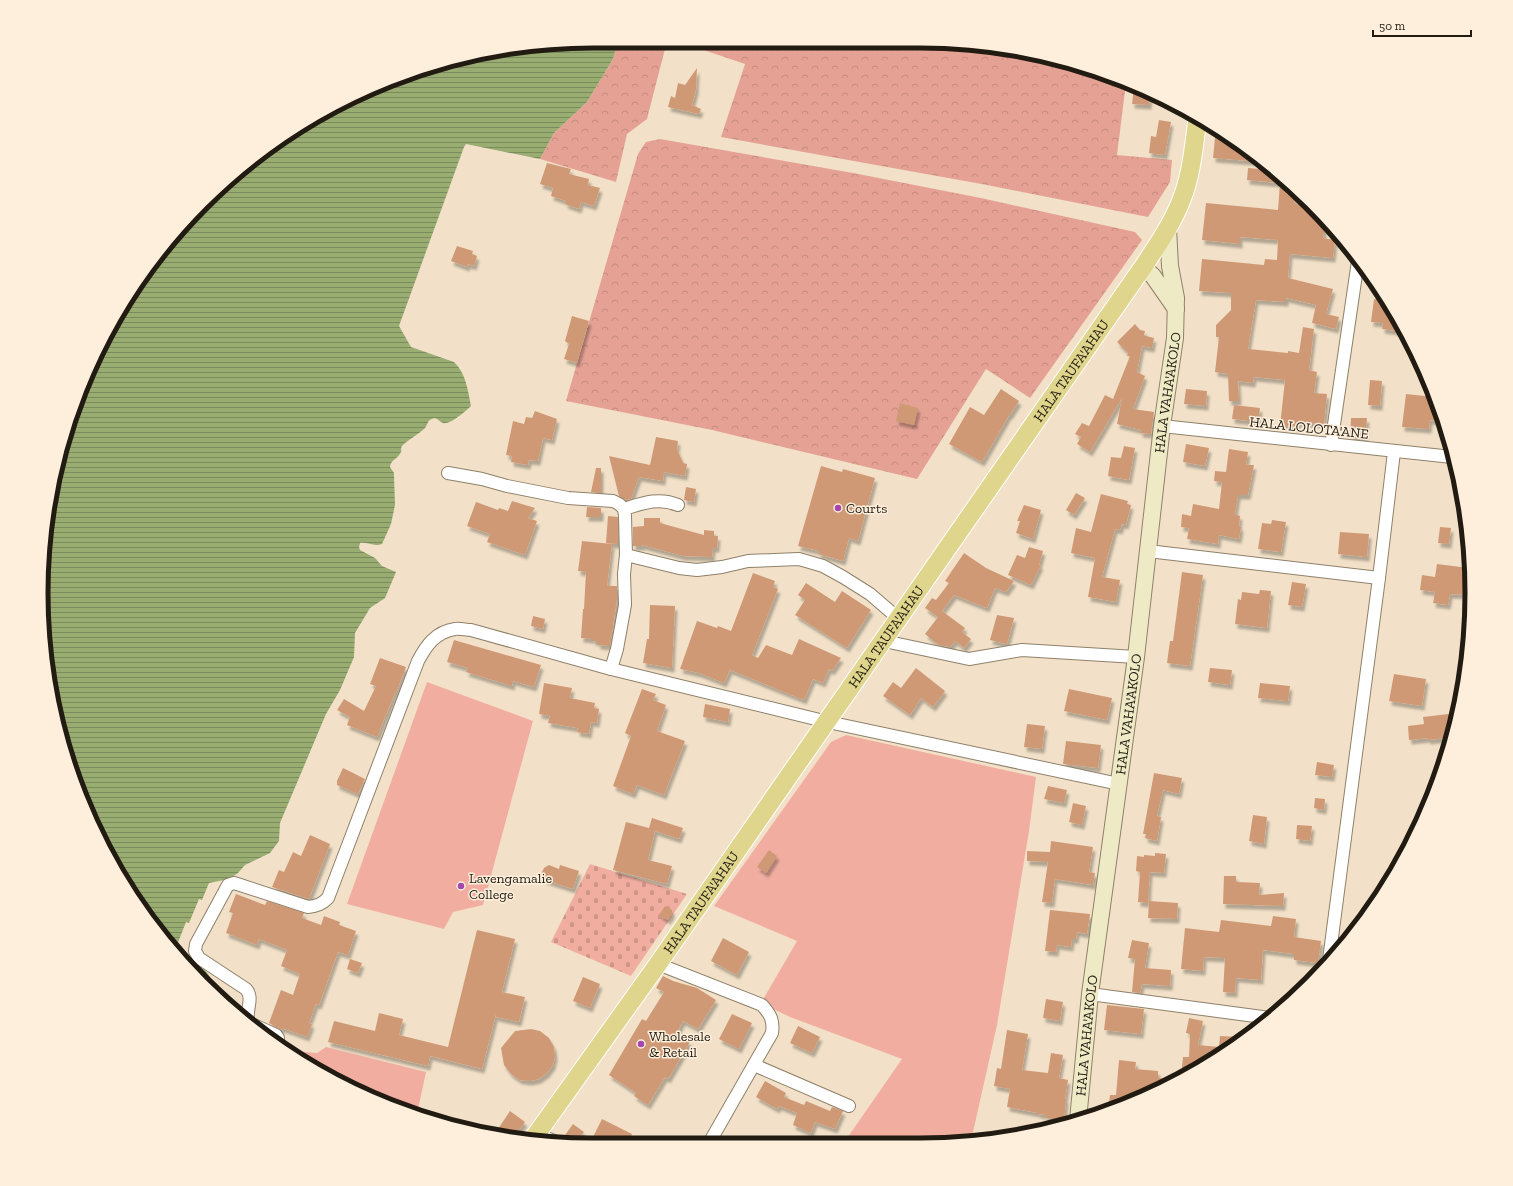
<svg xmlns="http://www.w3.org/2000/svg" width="1513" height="1186" font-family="'Zilla Slab',serif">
  <defs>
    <pattern id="forest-crowns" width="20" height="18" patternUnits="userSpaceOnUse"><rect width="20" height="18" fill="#e5a294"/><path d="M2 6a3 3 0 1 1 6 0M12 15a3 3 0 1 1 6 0" fill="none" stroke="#c48b7f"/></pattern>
    <pattern id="cemetery-stones" width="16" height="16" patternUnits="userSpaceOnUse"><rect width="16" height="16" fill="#f1aea0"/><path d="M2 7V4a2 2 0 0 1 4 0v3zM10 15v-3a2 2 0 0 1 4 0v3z" fill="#ce9589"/></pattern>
    <pattern id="water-rules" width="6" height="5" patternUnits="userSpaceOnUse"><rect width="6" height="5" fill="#99ac72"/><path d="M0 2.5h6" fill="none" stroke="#7c8b5c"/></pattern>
    <filter id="shadow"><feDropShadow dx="2.5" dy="4.5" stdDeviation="1" flood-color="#0004"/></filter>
  </defs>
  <rect width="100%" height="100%" fill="#f2e1c8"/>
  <!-- green -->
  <g fill="#f1aea0">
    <polygon points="427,682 533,721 483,905 453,912 444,929 347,904"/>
    <polygon points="846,735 1036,777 1029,831 997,1025 971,1141 956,1144 843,1144 902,1059 790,1017 761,1003 797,941 714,906 831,742"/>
    <polygon points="326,1047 426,1072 417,1114 382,1103 284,1050 317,1053"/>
  </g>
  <!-- forest -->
  <g fill="url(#forest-crowns)">
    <polygon points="618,41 667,41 647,119 627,134 616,182 540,159 554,133 587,102 613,59"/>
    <polygon points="677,41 956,42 1098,70 1126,83 1117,155 1172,160 1170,182 1148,217 987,185 721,137 745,64"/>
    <polygon points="660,139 853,173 981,198 1135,232 1142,240 1030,398 986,369 917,479 712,430 566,401 638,154 646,142"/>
  </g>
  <!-- cemetery -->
  <polygon fill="url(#cemetery-stones)" points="590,864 687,894 631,976 551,942"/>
  <!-- water -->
  <path fill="url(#water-rules)" d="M593,41H618L613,59L587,102L554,133L540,159L466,144L464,147L399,326L411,347L454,362C466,373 468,391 471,406C466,411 450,425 443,423C440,422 438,419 435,418C426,420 429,423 425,428C419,434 406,441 402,446C400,450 402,449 401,452C398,459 391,459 390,467L394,473V476L395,505L391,524L382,544C374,547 368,542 360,543L359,547L360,550L375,558L382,566L396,572L385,598L370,608L355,633L354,657L340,690L326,714L280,823L279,841L270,853L245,865L238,873L229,879L209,883L202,900L199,899L189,923L186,922L177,945C180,952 186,954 192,958C204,967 214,979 217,995L203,983L115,869L60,736L41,593L60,450L115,317L203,203L317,115L450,60Z"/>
  <!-- building -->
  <g fill="#d09975" filter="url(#shadow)">
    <polygon points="697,68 696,90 692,105 701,109 699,114 668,107 671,96 675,98 678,83 685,85"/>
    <polygon points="1134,87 1150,94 1149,105 1132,104"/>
    <polygon points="1159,120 1171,122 1165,155 1149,153 1151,136 1156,137"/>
    <polygon points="1216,128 1256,155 1263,162 1213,158"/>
    <polygon points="547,163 571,169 569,174 589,179 588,185 600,188 594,206 581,202 579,209 565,204 566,201 551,196 553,188 540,184"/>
    <polygon points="1248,168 1271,170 1295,192 1294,203 1310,206 1326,220 1323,238 1335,240 1333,258 1290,254 1288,278 1333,289 1326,314 1339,317 1336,329 1312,323 1316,305 1286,298 1286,302 1256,300 1248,349 1288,353 1288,351 1299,353 1303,327 1314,329 1309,370 1317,372 1314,393 1327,394 1324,424 1298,422 1297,427 1280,426 1285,380 1254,377 1253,383 1238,381 1239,401 1229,401 1228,374 1215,372 1219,337 1216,337 1216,325 1231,310 1231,293 1199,291 1202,259 1264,265 1265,259 1277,260 1278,240 1240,237 1240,244 1202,240 1206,203 1278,210 1280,183 1247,180"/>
    <polygon points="457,246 473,251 472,254 477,256 474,266 468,264 467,267 451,261"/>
    <polygon points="1374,299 1387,301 1398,317 1405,332 1382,329 1383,323 1371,322"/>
    <polygon points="572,316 589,321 577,363 564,359 569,344 565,341"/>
    <polygon points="1135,324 1140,330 1145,331 1144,335 1146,336 1154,338 1152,348 1142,346 1137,372 1145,376 1133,409 1154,412 1151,434 1140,433 1141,430 1117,424 1122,398 1090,452 1077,444 1081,437 1075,434 1082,423 1089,426 1105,395 1113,399 1130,356 1127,356 1128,353 1117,342"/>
    <polygon points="1370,380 1382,381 1380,406 1368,405"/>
    <polygon points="1001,389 1019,401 1010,415 1009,415 982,462 949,444 970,407 984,415"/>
    <polygon points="1186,389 1207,391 1206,406 1184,404"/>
    <polygon points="1406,394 1434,397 1444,422 1430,420 1429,429 1402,427"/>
    <polygon points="900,403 918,408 914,425 896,421"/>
    <polygon points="1234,405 1260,408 1258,422 1232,419"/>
    <polygon points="535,411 557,419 552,440 543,438 538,461 529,460 528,465 511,462 512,456 506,455 513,421 524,424 526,417 532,418"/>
    <polygon points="1351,418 1367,418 1365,439 1350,438"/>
    <polygon points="656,437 678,441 677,449 683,463 687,464 685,476 664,472 663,481 639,477 631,499 626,500 619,496 609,456 650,465"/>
    <polygon points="1186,444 1209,448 1205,466 1183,462"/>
    <polygon points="1124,446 1135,448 1129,480 1108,476 1111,457 1121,458"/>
    <polygon points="1229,449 1248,452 1246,465 1254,465 1248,495 1238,495 1235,514 1240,516 1239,526 1241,527 1239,539 1219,535 1218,544 1187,539 1189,528 1181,527 1182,514 1191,516 1193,504 1219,509 1222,482 1214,481 1215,471 1226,472"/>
    <polygon points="821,466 842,472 843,469 875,478 858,541 849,538 843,561 818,554 819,551 798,546"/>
    <polygon points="596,468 601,468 601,493 591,492"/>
    <polygon points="686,487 696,489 694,502 684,500"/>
    <polygon points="1076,493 1085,498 1074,515 1066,510"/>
    <polygon points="1101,494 1128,501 1127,504 1131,505 1126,525 1122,524 1120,530 1115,529 1102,577 1120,580 1116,602 1088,597 1095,558 1071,553 1076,528 1091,532"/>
    <polygon points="512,501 535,508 528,518 537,521 525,555 487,542 490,534 467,526 476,502 498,510 499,508 508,511"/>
    <polygon points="1024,505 1041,510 1033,539 1016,533 1020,521 1017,521"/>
    <polygon points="587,507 601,508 601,517 586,517"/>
    <polygon points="608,516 618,517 618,544 606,543"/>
    <polygon points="644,518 660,518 660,523 704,535 704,530 714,531 714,536 718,536 717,548 713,548 712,557 683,556 642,545 642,546 633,546 633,527 644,526"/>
    <polygon points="1272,520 1286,522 1281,552 1258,549 1262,523 1271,524"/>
    <polygon points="1440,527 1451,528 1449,544 1438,543"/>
    <polygon points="1340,532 1369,534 1367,557 1338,554"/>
    <polygon points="582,541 612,544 607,586 617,586 617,599 610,646 598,645 598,642 593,641 593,639 581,638 583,609 584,609 586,572 578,571"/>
    <polygon points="1029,547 1043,551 1039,565 1041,565 1031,585 1008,575 1017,555 1025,558"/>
    <polygon points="964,553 986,568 1014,581 1006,592 995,588 987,608 954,595 942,611 965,628 962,632 971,639 964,648 955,641 950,647 939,645 925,634 938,617 925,608 932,598 936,600 949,583 945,581"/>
    <polygon points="1437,564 1469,568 1470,595 1450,594 1448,605 1433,603 1435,592 1420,590 1422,575 1435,577"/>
    <polygon points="1182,572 1203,575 1190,666 1167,663 1170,641 1173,641"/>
    <polygon points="753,573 775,581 773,587 778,589 752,655 758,658 766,645 792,655 799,639 841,658 832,671 829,669 823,683 813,679 804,700 730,670 724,683 699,673 680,669 697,621 717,628 718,626 731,631"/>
    <polygon points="1292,582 1306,584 1302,607 1288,605"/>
    <polygon points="806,583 835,602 842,591 871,610 847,648 795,615 805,600 798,595"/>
    <polygon points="1260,590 1271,591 1267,628 1235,624 1238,599 1241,600 1242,592 1259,594"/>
    <polygon points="650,605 675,606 672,668 643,663 647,639 649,639"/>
    <polygon points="997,615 1014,618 1007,644 990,640"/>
    <polygon points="533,616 545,619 543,629 531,626"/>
    <polygon points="454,640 541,665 534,687 513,681 512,686 466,672 468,668 447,662"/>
    <polygon points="380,658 406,667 396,693 395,693 377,737 347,725 350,717 337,710 344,699 364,711 376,686 370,684"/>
    <polygon points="916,668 945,691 933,707 921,698 910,715 883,696 893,682 901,688"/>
    <polygon points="1210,668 1232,670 1230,685 1208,682"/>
    <polygon points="1394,674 1426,679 1422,706 1389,701"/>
    <polygon points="544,683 572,688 570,698 595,703 594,708 599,709 597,723 591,722 589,734 577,732 578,728 548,723 550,716 539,714"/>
    <polygon points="1260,683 1290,686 1288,701 1258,698"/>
    <polygon points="642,689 656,694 653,700 666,705 657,731 685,741 664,795 637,785 633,794 613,786 631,736 625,733"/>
    <polygon points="1069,689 1112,698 1107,720 1064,711"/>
    <polygon points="705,704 730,709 728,722 703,717"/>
    <polygon points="1457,713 1453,737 1428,740 1428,738 1409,740 1408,726 1424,724 1423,717"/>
    <polygon points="1027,724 1045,726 1042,749 1024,747"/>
    <polygon points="1066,741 1101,745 1098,768 1063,764"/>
    <polygon points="1317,762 1334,765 1332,777 1315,775"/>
    <polygon points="343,768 365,779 358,794 337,785 337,781"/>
    <polygon points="1154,773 1182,778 1179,794 1163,790 1157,816 1161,817 1157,841 1145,838 1146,834 1143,834"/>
    <polygon points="1048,786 1067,790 1064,803 1044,799"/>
    <polygon points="1315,798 1325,799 1324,810 1314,808"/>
    <polygon points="1073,803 1086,806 1082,825 1069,822"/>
    <polygon points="1253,815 1267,817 1264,844 1249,841"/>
    <polygon points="652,818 683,828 679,839 655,831 648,860 672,866 667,884 613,870 626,822 649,828"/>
    <polygon points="1297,825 1312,826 1310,841 1296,839"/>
    <polygon points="310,835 330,844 309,899 272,887 279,870 284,872 293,852 301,856"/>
    <polygon points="1051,841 1093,847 1089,872 1095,873 1093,885 1055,879 1052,903 1042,902 1048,862 1027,861 1027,851 1050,852"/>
    <polygon points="769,850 777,856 766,873 757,867"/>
    <polygon points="1155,853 1166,854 1164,873 1150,872 1148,903 1138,902 1140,872 1136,871 1137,856 1144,857 1144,855 1155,856"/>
    <polygon points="549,865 559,869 560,865 579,871 573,889 545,880 541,874 544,868"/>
    <polygon points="1224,876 1236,876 1236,882 1260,883 1259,895 1284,893 1283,906 1223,904"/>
    <polygon points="236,894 265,905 267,901 304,913 302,918 321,925 324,916 340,922 339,925 356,931 348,955 338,952 319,1005 316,1004 309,1023 312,1024 307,1037 282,1028 281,1030 269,1023 281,990 293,995 300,974 281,966 287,950 259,939 257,945 226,933 233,913 229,912"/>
    <polygon points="1149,901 1178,903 1177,919 1148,918"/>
    <polygon points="665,906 672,910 672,914 668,920 659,915"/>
    <polygon points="1050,910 1090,914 1087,934 1077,932 1076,939 1072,939 1071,947 1057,945 1056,952 1045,951"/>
    <polygon points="1273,916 1296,919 1294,937 1321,941 1318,963 1294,960 1294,954 1263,950 1261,980 1236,978 1235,993 1223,992 1225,958 1204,957 1203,971 1181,969 1185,928 1219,932 1221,920 1271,926"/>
    <polygon points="477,930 515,939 502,992 525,997 519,1022 496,1017 496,1014 482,1069 430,1056 428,1066 328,1042 334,1021 375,1031 379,1013 403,1019 399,1035 448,1047"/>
    <polygon points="723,938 749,952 737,975 711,961"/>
    <polygon points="1132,940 1149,943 1145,968 1171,970 1170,986 1142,984 1140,993 1132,992 1135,959 1128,958"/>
    <polygon points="350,959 362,963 358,973 347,969"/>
    <polygon points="663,976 673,981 697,988 716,1000 698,1029 683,1021 676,1034 690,1042 668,1079 665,1077 648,1105 634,1096 636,1093 609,1075 642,1019 646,1021 664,992 656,988"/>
    <polygon points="583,977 600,984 590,1008 573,1001"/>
    <polygon points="1046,999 1063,1002 1060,1021 1043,1018"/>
    <polygon points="1107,1005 1144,1009 1141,1034 1104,1030"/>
    <polygon points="732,1014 752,1023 739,1049 719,1039"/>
    <polygon points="1189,1018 1203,1021 1198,1045 1219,1047 1220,1036 1243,1037 1196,1071 1181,1078 1183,1057 1189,1057 1190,1034 1186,1033"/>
    <polygon points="798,1026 820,1037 812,1053 790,1043"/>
    <polygon points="531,1029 540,1031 549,1038 554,1047 555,1056 553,1065 547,1073 539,1079 530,1081 520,1080 511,1074 504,1065 501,1048 515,1031"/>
    <polygon points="1007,1030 1028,1034 1022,1070 1048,1073 1051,1053 1063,1055 1059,1078 1068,1080 1065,1099 1066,1099 1064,1121 1046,1118 1046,1115 1038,1114 1038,1113 1007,1107 1010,1089 994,1086 997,1068 1001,1069"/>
    <polygon points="1119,1060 1136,1062 1135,1069 1158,1071 1158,1078 1177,1080 1108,1111 1110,1095 1116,1095"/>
    <polygon points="765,1081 786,1093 784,1097 804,1105 806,1101 830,1111 832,1107 843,1111 835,1129 815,1122 811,1133 793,1125 797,1113 779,1106 777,1109 756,1097"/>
    <polygon points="510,1111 525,1122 514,1137 494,1135"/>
    <polygon points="602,1119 632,1134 627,1145 604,1145 592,1139"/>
    <polygon points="573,1124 584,1132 576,1143 565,1135"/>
  </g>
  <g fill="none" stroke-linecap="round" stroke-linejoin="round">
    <!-- minor casing -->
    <g stroke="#8f806a" stroke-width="14">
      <g id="minor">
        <polyline points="1162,426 1452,457"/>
        <polyline points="1331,445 1358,261"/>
        <polyline points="448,473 482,479 507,486 568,498 613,501 619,504 624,509 625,516 626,555 624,574 625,605 617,649 611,669"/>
        <path d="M624,509C643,503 659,497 678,505"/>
        <polyline points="1148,551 1379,578"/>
        <polyline points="626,555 679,568 697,570 722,567 748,561 799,559 823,566 843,577 870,594 899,619"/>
        <polyline points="884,641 969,659 1022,650 1136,657"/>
        <polyline points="1329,960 1379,578 1394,452"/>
        <path d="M658,964L762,1005C770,1014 774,1020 772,1033L708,1145"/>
        <polyline points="1090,994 1270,1018"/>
        <path d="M248,1020C246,1009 254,998 246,989L199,958L195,951L196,944L228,885L234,883L308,907C317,906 322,904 328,898L418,661C426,646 435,632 455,629C460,628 466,630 471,630L611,669L828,722L1119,784"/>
        <polyline points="254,1025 276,1035 278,1038 277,1045"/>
        <polyline points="754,1065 849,1106"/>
        <polyline points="537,1134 554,1141"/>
      </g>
    </g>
    <!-- secondary casing -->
    <g stroke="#8f806a" stroke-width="18">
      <g id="secondary">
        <polyline points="1143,267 1153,276 1176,309"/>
        <path id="s1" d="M1078,1120L1090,994L1136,657L1162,426L1175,338L1176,298L1170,266L1168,228"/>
      </g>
    </g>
    <!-- primary casing -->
    <g stroke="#fff" stroke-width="20">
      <g id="primary">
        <path id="s2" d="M533,1139L658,964L1143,267C1157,246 1172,224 1181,201C1192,174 1194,144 1198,116"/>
      </g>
    </g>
    <!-- minor -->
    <use href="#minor" stroke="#fff" stroke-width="12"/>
    <!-- secondary -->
    <use href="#secondary" stroke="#efeac6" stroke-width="16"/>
    <!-- primary -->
    <use href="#primary" stroke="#e0d58c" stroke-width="18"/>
  </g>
  <!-- markers -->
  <g fill="#a446af" stroke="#fdefdb" stroke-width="1.5">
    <circle cx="838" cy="508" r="4"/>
    <circle cx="461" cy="886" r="4"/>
    <circle cx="641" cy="1044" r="4"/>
  </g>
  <g text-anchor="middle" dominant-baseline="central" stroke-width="3" stroke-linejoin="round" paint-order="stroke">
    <!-- street labels -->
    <g font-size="14" fill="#211b12" stroke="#fdefdb">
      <text stroke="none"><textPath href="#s2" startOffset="938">HALA TAUFA'AHAU</textPath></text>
      <text stroke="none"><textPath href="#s1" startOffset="733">HALA VAHA'AKOLO</textPath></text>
      <text transform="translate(1309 428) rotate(6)">HALA LOLOTA'ANE</text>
      <text stroke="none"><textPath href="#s2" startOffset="614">HALA TAUFA'AHAU</textPath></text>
      <text stroke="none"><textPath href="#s1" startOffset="409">HALA VAHA'AKOLO</textPath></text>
      <text stroke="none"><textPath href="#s2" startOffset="290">HALA TAUFA'AHAU</textPath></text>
      <text stroke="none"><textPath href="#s1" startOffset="85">HALA VAHA'AKOLO</textPath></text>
    </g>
    <!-- poi labels -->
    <g font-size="14" fill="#211b12" stroke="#fdefdb" text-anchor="start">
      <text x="846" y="508">Courts</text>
      <text x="469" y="878">Lavengamalie<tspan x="469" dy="16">College</tspan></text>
      <text x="649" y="1036">Wholesale<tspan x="649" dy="16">&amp; Retail</tspan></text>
    </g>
  </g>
  <!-- crop -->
  <path d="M0 0H1513V1186H0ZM593 48H920A545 545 0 0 1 1465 593V593A545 545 0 0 1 920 1138H593A545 545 0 0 1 48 593V593A545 545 0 0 1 593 48Z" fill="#fdefdb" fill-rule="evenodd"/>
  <path fill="none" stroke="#211b12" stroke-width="5" d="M593 48H920A545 545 0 0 1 1465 593V593A545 545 0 0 1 920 1138H593A545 545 0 0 1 48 593V593A545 545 0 0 1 593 48Z"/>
  <!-- scale -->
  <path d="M1373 30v6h98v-6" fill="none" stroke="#211b12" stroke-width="2"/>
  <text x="1379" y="30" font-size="12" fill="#211b12" stroke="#fdefdb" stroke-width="3" paint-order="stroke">50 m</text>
</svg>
